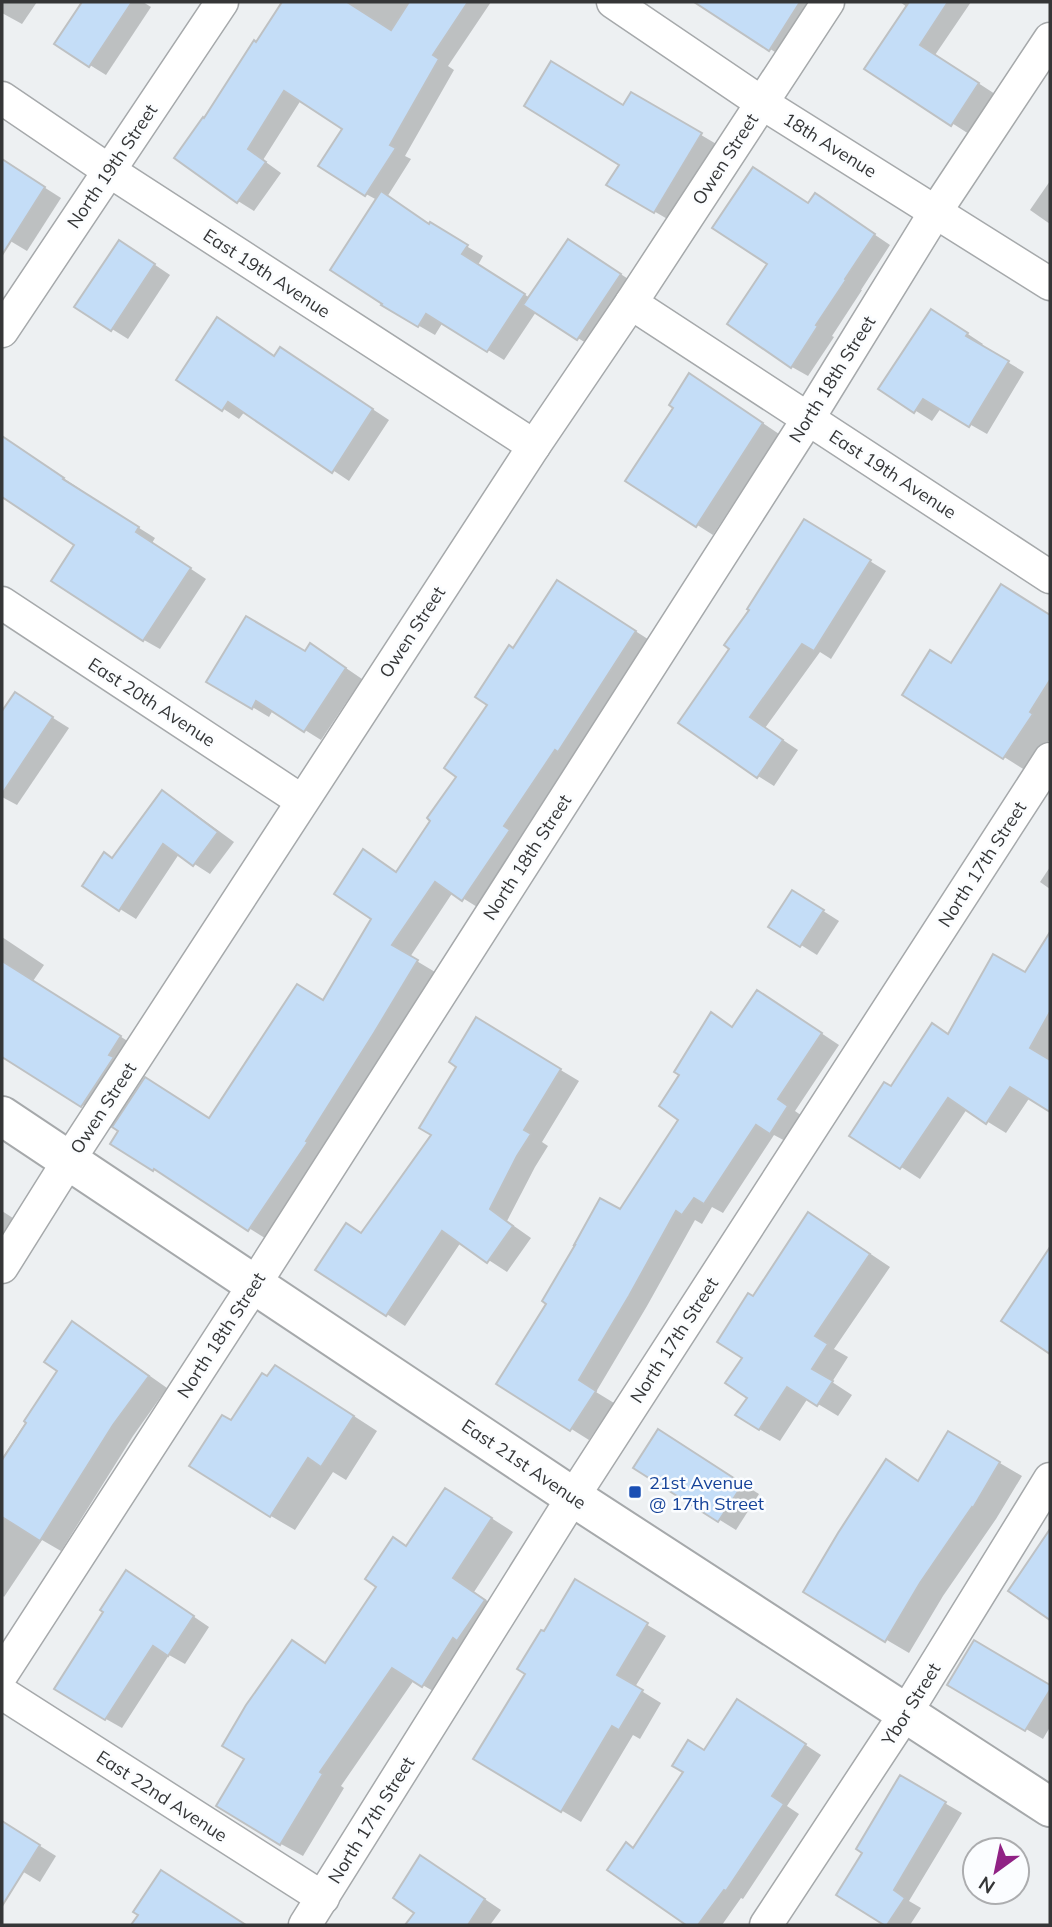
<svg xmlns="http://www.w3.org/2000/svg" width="1052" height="1927" font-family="Mulish,sans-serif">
  <rect width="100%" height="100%" fill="#edf0f2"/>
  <!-- shadow -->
  <g fill="#0003">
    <polygon points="2,2 37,2 22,24 2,13"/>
    <polygon points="84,2 143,2 151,7 106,75 56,44"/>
    <polygon points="285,2 491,2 448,66 454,70 405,156 411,159 387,197 431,225 483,256 478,265 530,298 585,251 636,284 594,348 536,312 504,360 443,322 435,335 383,305 377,200 366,194 345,128 301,100 263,160 281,173 254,211 238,201 256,44"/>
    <polygon points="697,2 827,2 789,61"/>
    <polygon points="900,2 971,2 935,55 995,94 969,134 866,68 907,7"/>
    <polygon points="632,94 723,148 676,224 609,185 621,165 624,107"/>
    <polygon points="3,161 61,198 27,251 2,236"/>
    <polygon points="1050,181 1050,224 1030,210"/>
    <polygon points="816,195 890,245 861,290 862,290 832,336 834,337 808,376 792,367 810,204"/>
    <polygon points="136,252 170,275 128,339 112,329"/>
    <polygon points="948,321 983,344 981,346 1024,372 987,434 941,408 932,421 881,389"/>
    <polygon points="234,329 276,357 297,359 389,420 349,481 245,411 239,419 178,379"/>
    <polygon points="706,385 779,434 713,535 628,481"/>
    <polygon points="2,438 80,489 79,490 155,538 152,543 206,579 160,649 144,640 76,545 2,495"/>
    <polygon points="821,531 886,571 831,659 820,652 765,728 798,750 774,786 758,776 681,722"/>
    <polygon points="576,593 654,643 521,838 527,842 482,910 453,892 410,957 435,972 393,1043 268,1240 113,1143 211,1120 324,1001 374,918 382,862 398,873 458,776 514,650"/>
    <polygon points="1026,600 1050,615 1050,739 1028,772 904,694 952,664"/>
    <polygon points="305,653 327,655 362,679 321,740 273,710 269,717 209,681"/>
    <polygon points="15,694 69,728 17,805 2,797 2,714"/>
    <polygon points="163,792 179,802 234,842 210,874 179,854 136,919 120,909 113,860"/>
    <polygon points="1050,867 1050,889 1040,882"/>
    <polygon points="809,902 839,921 817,955 801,945"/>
    <polygon points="1050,935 1050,1057 1048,1060 1050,1061 1050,1110 1030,1097 1006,1133 967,1109 920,1179 851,1135 891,1088 949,1036 1025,974"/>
    <polygon points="2,937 44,965 33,981 137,1047 99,1115 2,1055"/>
    <polygon points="776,1003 839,1045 795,1111 805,1118 789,1143 774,1135 723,1213 712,1207 702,1224 695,1220 647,1306 596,1392 614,1403 589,1440 498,1383 621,1212 681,1120 681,1075 712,1015 734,1028"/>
    <polygon points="477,1020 579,1081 542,1142 548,1146 535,1167 507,1221 531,1238 507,1272 461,1242 405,1326 318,1269 362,1234 434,1134"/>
    <polygon points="2,1211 16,1220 2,1241"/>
    <polygon points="829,1226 890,1267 834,1349 848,1357 832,1382 852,1395 838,1416 808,1398 780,1441 759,1429 750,1398 744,1358"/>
    <polygon points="1050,1248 1050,1352 1003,1321"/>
    <polygon points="72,1324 92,1335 167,1388 133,1436 61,1551 42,1540 4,1597 2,1595 2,1458 60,1371"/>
    <polygon points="268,1379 300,1381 377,1431 346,1480 333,1472 295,1530 271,1516 232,1422"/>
    <polygon points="949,1433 1022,1476 996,1519 943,1596 909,1653 805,1592 909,1475 920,1482"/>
    <polygon points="675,1441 759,1494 736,1530 636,1468"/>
    <polygon points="468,1503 513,1532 474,1592 507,1614 445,1698 414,1680 341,1786 344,1788 303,1856 281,1844 247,1758 292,1642 327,1664 407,1548"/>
    <polygon points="143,1582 209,1627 185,1664 169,1655 122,1728 106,1719"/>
    <polygon points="575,1582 666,1636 635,1687 661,1703 640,1739 633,1735 581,1822 475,1759 528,1673 544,1634"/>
    <polygon points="975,1642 1050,1687 1050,1727 1043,1739 950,1684"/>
    <polygon points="754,1711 821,1755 787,1806 799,1814 743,1899 741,1898 722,1925 689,1925 609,1869 634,1849 705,1752"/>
    <polygon points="901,1778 962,1813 909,1901 921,1908 910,1925 888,1925 838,1894 865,1852"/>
    <polygon points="2,1822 56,1856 40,1882 2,1859"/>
    <polygon points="437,1867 501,1910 490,1925 408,1925 416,1912"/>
    <polygon points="180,1883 245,1925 133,1925 140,1915"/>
  </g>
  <!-- building -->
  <g fill="#c4ddf7" stroke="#bec1c3" stroke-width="2">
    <polygon points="82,2 132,2 89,67 54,44"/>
    <polygon points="282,2 347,2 391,30 409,2 468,2 433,55 439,59 390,145 396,148 365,196 318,166 342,129 284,91 248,149 266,162 237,203 174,158 203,117 204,118 254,40 256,42"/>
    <polygon points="694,2 800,2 769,51"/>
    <polygon points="909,2 948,2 920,45 979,83 951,126 864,69"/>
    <polygon points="551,61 623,105 631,92 702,133 654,213 606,185 619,165 524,106"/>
    <polygon points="2,159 45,187 2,255"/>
    <polygon points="753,167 808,203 815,193 875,234 845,279 846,280 816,325 818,326 791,368 727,324 767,264 712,228"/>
    <polygon points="381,191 429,224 430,222 468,245 462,254 525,294 487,352 426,314 418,327 381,305 382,304 330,270"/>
    <polygon points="568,239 621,274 577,340 523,305"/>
    <polygon points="119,240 155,264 111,331 74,307"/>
    <polygon points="931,309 968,333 966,336 1009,361 969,427 923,399 914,413 878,389"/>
    <polygon points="217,317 274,356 280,347 373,409 332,473 228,402 222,411 176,380"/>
    <polygon points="689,373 763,423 696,527 625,481 673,408 669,405"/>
    <polygon points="2,436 64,478 63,479 139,527 136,532 191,568 143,641 51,581 74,545 2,497"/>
    <polygon points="804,519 871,560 814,651 802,644 750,717 783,740 757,778 678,723 729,649 724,645 749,610 747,609"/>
    <polygon points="557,580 636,631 558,752 555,750 504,826 510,830 462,901 435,882 392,945 418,960 374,1033 306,1141 308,1142 248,1231 154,1169 153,1171 110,1144 118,1131 112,1127 145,1077 209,1118 297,984 323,1000 371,919 334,894 363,849 396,872 430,821 427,818 456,777 444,768 487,705 475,697 509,645 513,648"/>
    <polygon points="1001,584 1050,615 1050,680 1030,712 1033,714 1003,759 902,695 930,650 951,663"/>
    <polygon points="246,616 305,651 310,643 346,668 304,732 256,701 252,709 206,682"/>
    <polygon points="15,692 53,717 2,794 2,711"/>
    <polygon points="162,790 218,832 193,866 163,844 119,911 82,886 104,852 112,858"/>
    <polygon points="792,890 824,910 800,947 768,927"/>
    <polygon points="1050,932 1050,1012 1030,1048 1050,1060 1050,1112 1010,1087 986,1124 948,1098 900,1169 849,1136 884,1082 891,1086 932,1023 948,1034 993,954 1025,972"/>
    <polygon points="2,961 121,1036 109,1055 114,1057 81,1107 2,1057"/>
    <polygon points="757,990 822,1033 778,1099 788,1106 770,1134 756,1125 704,1204 694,1198 682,1215 676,1211 629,1296 579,1380 596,1391 570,1431 496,1384 546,1304 542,1301 575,1245 574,1245 600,1198 620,1209 678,1120 659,1106 679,1075 674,1072 711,1012 732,1027"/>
    <polygon points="476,1017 561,1069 524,1130 531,1134 517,1156 490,1209 513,1226 487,1263 442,1231 386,1316 315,1270 346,1223 361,1233 431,1135 419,1128 456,1067 449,1062"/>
    <polygon points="808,1212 870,1254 815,1336 828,1344 812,1369 833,1381 817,1406 787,1387 759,1430 735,1415 747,1398 725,1383 742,1358 717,1342 748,1293 753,1296"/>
    <polygon points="1050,1247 1050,1354 1001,1321"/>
    <polygon points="72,1321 149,1376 113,1425 40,1541 2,1517 2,1460 26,1423 24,1421 57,1371 44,1362"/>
    <polygon points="275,1365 354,1416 321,1467 308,1458 270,1517 189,1466 222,1415 231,1420 262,1373 267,1376"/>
    <polygon points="658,1429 743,1484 718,1522 633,1468"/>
    <polygon points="948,1431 1000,1462 973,1508 972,1507 920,1583 885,1642 803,1592 838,1533 886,1459 918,1481"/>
    <polygon points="445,1488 492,1518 453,1578 485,1600 457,1641 453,1638 422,1687 392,1668 320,1772 323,1774 280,1845 216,1806 244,1759 222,1746 246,1705 292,1640 325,1663 376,1587 365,1579 393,1537 406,1546"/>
    <polygon points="1050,1529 1050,1620 1008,1591"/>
    <polygon points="126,1570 194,1616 168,1656 153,1646 105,1720 54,1689 103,1612 100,1610"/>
    <polygon points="575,1579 648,1623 617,1675 643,1690 619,1730 612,1726 561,1812 473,1759 525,1674 517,1669 541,1630 544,1631"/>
    <polygon points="974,1640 1050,1685 1050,1690 1025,1731 947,1685"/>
    <polygon points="737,1699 806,1744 772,1796 784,1804 726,1891 724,1890 698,1925 686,1925 607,1870 626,1842 633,1848 683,1772 672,1766 688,1740 704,1750"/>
    <polygon points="900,1775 946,1802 894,1890 905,1898 887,1925 884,1925 836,1895 862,1853 856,1849"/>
    <polygon points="2,1821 40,1845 2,1906"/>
    <polygon points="420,1855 485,1899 468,1925 405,1925 414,1913 393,1898"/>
    <polygon points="161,1870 246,1925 131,1925 138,1915 133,1912"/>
  </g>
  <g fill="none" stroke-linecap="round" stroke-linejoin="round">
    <!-- minor casing -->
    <g stroke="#a6a9ab" stroke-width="35">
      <g id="minor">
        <polyline points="613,2 762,103 1050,284"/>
        <polyline points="2,98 108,170 534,446"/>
        <polyline points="631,303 1050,577"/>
        <polyline points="2,331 222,2"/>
        <polyline points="2,603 302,801"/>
        <polyline points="2,1267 69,1160 534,446 631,303 828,2"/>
        <polyline points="2,1674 254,1285 808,419 936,211 1050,39"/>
        <polyline points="2,1693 323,1898"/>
        <polyline points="305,1925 573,1497 1050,759"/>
        <polyline points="766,1925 905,1714 1050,1479"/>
      </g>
    </g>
    <!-- tertiary casing -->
    <g stroke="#a6a9ab" stroke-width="42">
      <polyline id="tertiary" points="2,1116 573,1497 1050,1807"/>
    </g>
    <!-- minor -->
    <use href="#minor" stroke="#fff" stroke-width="32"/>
    <!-- tertiary -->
    <use href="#tertiary" stroke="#fff" stroke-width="38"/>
  </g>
  <!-- markers -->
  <rect fill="#1a4fb4" stroke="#fbfdff" stroke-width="2.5" x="628" y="1485" width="14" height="14" rx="3.5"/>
  <g text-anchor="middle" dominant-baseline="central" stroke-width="5" stroke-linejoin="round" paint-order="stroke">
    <!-- street labels -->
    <g font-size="18" fill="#353637" stroke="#fbfdff">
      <text transform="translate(830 145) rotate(32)">18th Avenue</text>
      <text transform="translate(725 159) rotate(-57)">Owen Street</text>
      <text transform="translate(112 166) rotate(-56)">North 19th Street</text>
      <text transform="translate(267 273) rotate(33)">East 19th Avenue</text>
      <text transform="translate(832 379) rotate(-58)">North 18th Street</text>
      <text transform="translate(893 474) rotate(33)">East 19th Avenue</text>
      <text transform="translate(412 632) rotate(-57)">Owen Street</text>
      <text transform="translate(152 702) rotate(33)">East 20th Avenue</text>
      <text transform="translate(527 857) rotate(-57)">North 18th Street</text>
      <text transform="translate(982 864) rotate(-57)">North 17th Street</text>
      <text transform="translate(103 1108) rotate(-57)">Owen Street</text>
      <text transform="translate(221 1335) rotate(-57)">North 18th Street</text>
      <text transform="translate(674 1340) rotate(-57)">North 17th Street</text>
      <text transform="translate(524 1464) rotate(34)">East 21st Avenue</text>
      <text transform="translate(911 1704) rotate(-58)">Ybor Street</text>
      <text transform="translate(162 1796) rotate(33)">East 22nd Avenue</text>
      <text transform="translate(371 1820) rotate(-58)">North 17th Street</text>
    </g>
    <!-- transit labels -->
    <g font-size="18" fill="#164399" stroke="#fbfdff" text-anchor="start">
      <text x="649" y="1482">21st Avenue<tspan x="649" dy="21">@ 17th Street</tspan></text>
    </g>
  </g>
  <!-- border -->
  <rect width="1052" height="1927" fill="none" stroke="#353637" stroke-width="7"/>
  <!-- north arrow -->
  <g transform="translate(996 1871) rotate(213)"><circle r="33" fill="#fbfdff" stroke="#acadaf" stroke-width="2"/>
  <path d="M0-5L12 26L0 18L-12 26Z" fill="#902285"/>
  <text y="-10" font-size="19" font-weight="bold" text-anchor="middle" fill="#353637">N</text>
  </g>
</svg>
